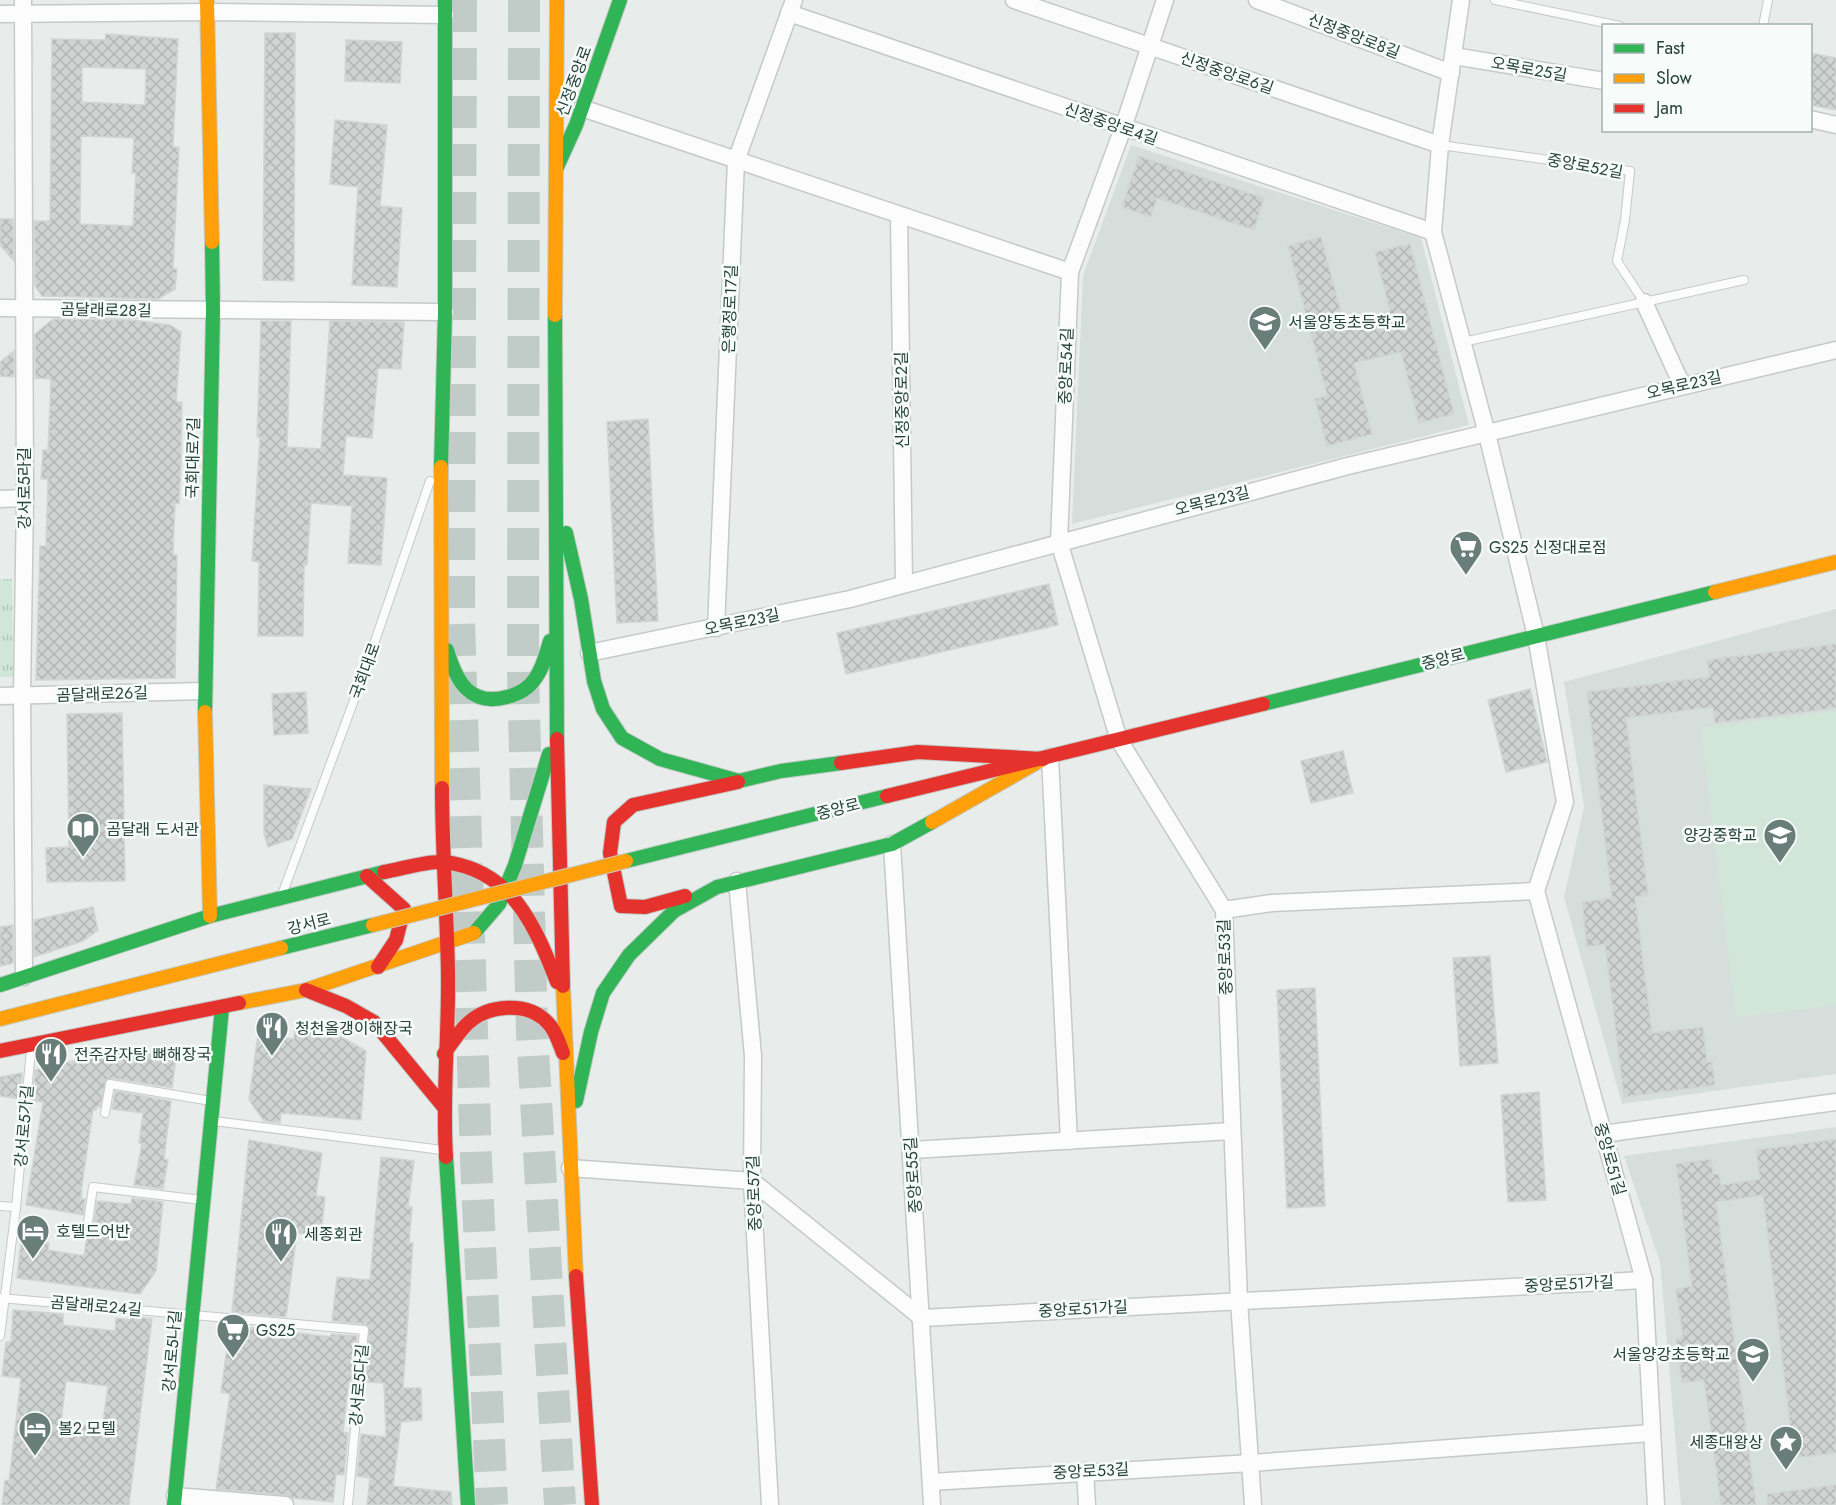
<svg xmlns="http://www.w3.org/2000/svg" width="1836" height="1505" font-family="Jost,'Noto Sans KR',sans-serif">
  <defs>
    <pattern id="park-tufts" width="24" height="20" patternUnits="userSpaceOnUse" patternTransform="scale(1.5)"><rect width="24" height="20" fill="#d1e6d8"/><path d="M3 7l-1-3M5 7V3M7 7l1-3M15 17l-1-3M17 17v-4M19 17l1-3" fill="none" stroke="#b3c6ba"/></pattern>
    <pattern id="building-cross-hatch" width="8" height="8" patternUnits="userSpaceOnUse" patternTransform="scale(1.5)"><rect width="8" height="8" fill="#cfd4d2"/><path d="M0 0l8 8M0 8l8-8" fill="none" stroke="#b2b7b5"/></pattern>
  </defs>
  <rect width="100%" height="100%" fill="#e8edeb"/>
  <!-- built -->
  <g fill="#d6dedb">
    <polygon points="1131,145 1421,238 1469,425 1072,524 1083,276"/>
    <polygon points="1836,609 1836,1074 1622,1104 1564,897 1584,807 1564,682"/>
    <polygon points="1836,1127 1836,1505 1681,1505 1660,1262 1624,1156"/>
  </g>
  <!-- park -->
  <polygon fill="url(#park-tufts)" points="0,579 12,579 13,677 0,677"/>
  <!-- pitch -->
  <polygon fill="#d1e6d8" points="1836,711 1836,1005 1736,1017 1701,728"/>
  <!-- building -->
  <g fill="url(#building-cross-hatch)" stroke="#d1d6d4" stroke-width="1.5" fill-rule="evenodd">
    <polygon points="265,33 295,33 294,281 263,280"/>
    <path d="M106,34L178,39L173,147H179L173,269H177L175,289L158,299L42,296L35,286L34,221H50L52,39L105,40ZM82,67L146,69L145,105L82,102ZM81,136L134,138L132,173H136L133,226L80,224Z"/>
    <polygon points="346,40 402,42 400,83 345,81"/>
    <polygon points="1810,53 1836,58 1836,110 1810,105"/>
    <polygon points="335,120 387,125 380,206 402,208 397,287 352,285 358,187 330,184"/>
    <polygon points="1139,156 1264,198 1254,230 1157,198 1151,217 1122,207"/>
    <polygon points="0,219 13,219 14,261 0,245"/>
    <polygon points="1321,237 1344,323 1390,311 1375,252 1410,244 1454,414 1419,423 1401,352 1354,363 1372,434 1327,446 1315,399 1327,395 1288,246"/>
    <polygon points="53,319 132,320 170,325 181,332 176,402 182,402 181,462 179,504 175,503 173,555 177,555 175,678 36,680 40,546 46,546 48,479 41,479 43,450 48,450 51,379 35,378 35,334"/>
    <polygon points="261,321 291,321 287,447 321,449 330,321 404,322 401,369 378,368 372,438 346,436 343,475 387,478 381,565 348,563 352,506 311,503 307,565 304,565 303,636 258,636 259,562 252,561 260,437 257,437"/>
    <polygon points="14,351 14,377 0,376 0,362"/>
    <polygon points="648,419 658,621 617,623 607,422"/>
    <polygon points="1049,584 1058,625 846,674 837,633"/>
    <polygon points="1836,644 1836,708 1715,723 1713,707 1626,718 1648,895 1635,897 1652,1033 1703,1027 1707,1062 1712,1062 1715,1085 1624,1097 1605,944 1587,947 1582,902 1612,898 1587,692 1710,677 1707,660"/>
    <polygon points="1530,689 1547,762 1506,772 1488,700"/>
    <polygon points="306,692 308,733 274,735 272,694"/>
    <polygon points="122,713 125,881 47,882 46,848 69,847 67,714"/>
    <polygon points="1343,751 1353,793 1311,803 1301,761"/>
    <polygon points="264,785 311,789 292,839 268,847 264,834"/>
    <polygon points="93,907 98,930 83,941 34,957 34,920"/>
    <polygon points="13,925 13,963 0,966 0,927"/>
    <polygon points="1490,956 1498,1063 1460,1066 1453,958"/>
    <polygon points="1315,988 1325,1206 1287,1208 1277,990"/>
    <polygon points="295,1023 336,1034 366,1051 361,1120 281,1113 280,1123 264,1121 249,1100 258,1034 294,1039"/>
    <polygon points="120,1050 176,1058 172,1088 111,1078 106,1080 100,1107 97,1106 96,1110 93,1110 82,1185 81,1199 85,1199 83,1215 26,1205 43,1102 33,1101 35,1070"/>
    <polygon points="22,1073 20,1099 0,1096 0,1077"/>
    <polygon points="115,1091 171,1101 164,1159 168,1160 163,1189 134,1185 142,1144 139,1143 143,1113 112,1109"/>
    <polygon points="1539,1092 1546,1200 1508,1202 1501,1095"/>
    <polygon points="1836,1139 1836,1453 1794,1458 1763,1195 1716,1202 1756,1505 1721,1505 1704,1380 1682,1383 1676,1338 1683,1337 1676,1289 1692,1286 1676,1164 1711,1159 1713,1174 1719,1174 1721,1185 1760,1179 1756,1150"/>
    <polygon points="249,1140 322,1153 316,1196 325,1197 321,1235 297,1233 286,1317 232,1312"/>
    <polygon points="381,1157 414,1161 408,1207 412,1207 409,1243 413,1243 403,1388 421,1388 422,1420 401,1422 393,1486 451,1492 452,1505 367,1505 370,1478 357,1476 361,1434 386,1437 384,1383 366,1382 369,1327 365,1324 332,1321 337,1277 370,1280"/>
    <polygon points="132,1198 163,1202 156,1271 140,1294 17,1278 21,1240 49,1243 48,1250 84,1256 88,1228 94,1223 97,1201 131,1204"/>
    <path d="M13,1310L63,1314V1325L115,1331L116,1318L131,1320V1316L152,1319L129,1505H2L5,1480L9,1481L21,1378L2,1376L6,1342H11ZM66,1381L108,1386L102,1428L61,1422Z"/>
    <polygon points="230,1325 323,1336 331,1337 331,1334 357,1336 353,1381 349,1381 343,1432 348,1433 344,1475 336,1474 333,1502 292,1498 286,1495 216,1489 230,1394 221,1392"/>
    <polygon points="1836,1485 1836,1505 1768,1505 1767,1494"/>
  </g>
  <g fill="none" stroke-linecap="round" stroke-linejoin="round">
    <!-- highway-tunnel -->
    <g stroke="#c1cbc8" stroke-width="32" stroke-dasharray="32 16" stroke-linecap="butt">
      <polyline points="461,0 459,620 476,1160 492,1505"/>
      <polyline points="524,0 523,672 532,1033 560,1505"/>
    </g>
    <!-- lane casing -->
    <g stroke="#c5cac8" stroke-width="10">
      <g id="lane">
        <polyline points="1495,0 1620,26"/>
        <polyline points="1763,26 1768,0"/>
        <polyline points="1440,145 1630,171 1625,220 1617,261 1644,302"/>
        <polyline points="1463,342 1744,280"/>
        <polyline points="283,892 363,676 430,481"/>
        <polyline points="105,1113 110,1084 211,1101"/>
        <polyline points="214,1121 442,1150"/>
        <polyline points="0,1206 16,1207"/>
        <polyline points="88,1222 93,1187 202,1200"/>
        <polyline points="0,1298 364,1330 348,1505"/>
        <polyline points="0,1336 16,1207 31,1050"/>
      </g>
    </g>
    <!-- street casing -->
    <g stroke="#c5cac8" stroke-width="19">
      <g id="street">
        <polyline points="23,0 25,498 22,696 24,977"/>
        <polyline points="1014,0 1440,145"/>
        <polyline points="1165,0 1123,128 1070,272 1059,542 1119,740 1224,910 1239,1301 1253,1505"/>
        <polyline points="1257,0 1451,73"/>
        <polyline points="1461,0 1440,145 1433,232 1487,434 1536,636 1565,802 1536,891 1644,1280 1656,1505"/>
        <polyline points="789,13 1433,232"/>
        <polyline points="0,14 207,12 445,15"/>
        <polyline points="1454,56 1604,81"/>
        <polyline points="582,108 1070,272"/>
        <polyline points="1810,119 1836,125"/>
        <polyline points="899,216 904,584"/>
        <polyline points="1644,302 1682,385"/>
        <polyline points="0,308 445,312"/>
        <polyline points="0,499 25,498"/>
        <polyline points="716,628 736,161 794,0"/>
        <polyline points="589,653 850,599 1348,466 1836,350"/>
        <polyline points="0,696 204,691"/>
        <polyline points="1050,757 1069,1141"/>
        <polyline points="892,844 932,1505"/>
        <polyline points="737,881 753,1056 752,1181 770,1505"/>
        <polyline points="1224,910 1272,903 1536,891"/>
        <polyline points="1603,1134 1836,1102"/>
        <polyline points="912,1150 1232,1131"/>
        <polyline points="570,1168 752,1181 922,1318 1644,1280"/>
        <polyline points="1085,1471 1087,1505"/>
        <polyline points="931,1482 1251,1463 1651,1433"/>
        <polyline points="175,1496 285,1505"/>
      </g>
    </g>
    <!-- fast casing -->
    <g stroke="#c3cbc8" stroke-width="16">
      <g id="fast">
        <polyline points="556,169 576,125 620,0"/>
        <polyline points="555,315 557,739"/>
        <polyline points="441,467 445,312 445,0"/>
        <polyline points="566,533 581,599 594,681 603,709 622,738 660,759 739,781 781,771 841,763"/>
        <path d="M447,650C456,681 470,707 507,697C518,694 528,689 534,680C543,669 546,654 550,641"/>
        <polyline points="1263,704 1715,592"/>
        <polyline points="205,712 213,311 212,242"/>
        <polyline points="626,861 887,796"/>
        <polyline points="474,933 499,904 515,865 549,754"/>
        <polyline points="281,948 373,925"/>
        <polyline points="0,985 210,916 384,872"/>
        <polyline points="576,1101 591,1032 603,993 629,955 674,911 717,887 892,844 932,822"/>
        <polyline points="446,1157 468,1505"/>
        <polyline points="174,1505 222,1008"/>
      </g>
    </g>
    <!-- slow casing -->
    <g stroke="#c3cbc8" stroke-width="16">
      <g id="slow">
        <polyline points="207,0 212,242"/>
        <polyline points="555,315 557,0"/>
        <polyline points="441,467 442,788"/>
        <polyline points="1715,592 1836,562"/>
        <polyline points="205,712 210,916"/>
        <polyline points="932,822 1043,759"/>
        <polyline points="563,986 576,1276"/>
        <polyline points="239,1003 306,990 474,933"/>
        <polyline points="0,1019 281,948"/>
      </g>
    </g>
    <!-- jam casing -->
    <g stroke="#c3cbc8" stroke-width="16">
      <g id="jam">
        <polyline points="557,739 563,986"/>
        <polyline points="841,763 918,752 1043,759"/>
        <path d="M442,788C442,850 447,911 448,973C449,1034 442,1095 446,1157"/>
        <polyline points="887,796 1263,704"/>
        <path d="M384,872C402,869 425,861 443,862C512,869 535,926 557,982"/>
        <polyline points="367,876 404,909 396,940 378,967"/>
        <polyline points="685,896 645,907 621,906 610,853 614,822 633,805 738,782"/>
        <polyline points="306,990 346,1006 374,1022 443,1106"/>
        <polyline points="0,1051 239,1003"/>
        <path d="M444,1054C451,1044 458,1033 467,1024C488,1004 528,1001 548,1023C556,1031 559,1043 563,1053"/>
        <polyline points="576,1276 592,1505"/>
      </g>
    </g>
    <!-- lane -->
    <use href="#lane" stroke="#fcfcfc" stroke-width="8"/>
    <!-- street -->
    <use href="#street" stroke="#fcfcfc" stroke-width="16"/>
    <!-- fast -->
    <use href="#fast" stroke="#30b455" stroke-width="14"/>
    <!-- slow -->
    <use href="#slow" stroke="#ff9f0a" stroke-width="14"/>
    <!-- jam -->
    <use href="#jam" stroke="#e5322d" stroke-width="14"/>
    <!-- slow-bridge casing -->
    <g stroke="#c3cbc8" stroke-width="16" stroke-linecap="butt">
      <polyline id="slow-bridge" points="373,925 626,861"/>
    </g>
    <!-- slow-bridge -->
    <use href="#slow-bridge" stroke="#ff9f0a" stroke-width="14"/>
  </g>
  <!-- icons -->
  <defs>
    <g id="school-pin" transform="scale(1.725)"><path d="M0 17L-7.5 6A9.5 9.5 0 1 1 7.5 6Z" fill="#697e78" stroke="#f7fbf9"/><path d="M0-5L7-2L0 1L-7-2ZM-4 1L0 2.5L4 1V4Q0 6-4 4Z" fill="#fff"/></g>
    <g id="supermarket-pin" transform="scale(1.725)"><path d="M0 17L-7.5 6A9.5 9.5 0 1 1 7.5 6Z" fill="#697e78" stroke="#f7fbf9"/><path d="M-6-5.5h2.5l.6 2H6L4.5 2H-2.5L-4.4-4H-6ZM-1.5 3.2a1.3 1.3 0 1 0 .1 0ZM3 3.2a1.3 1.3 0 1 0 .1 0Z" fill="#fff"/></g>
    <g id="library-pin" transform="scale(1.725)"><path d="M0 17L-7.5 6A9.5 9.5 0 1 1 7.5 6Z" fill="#697e78" stroke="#f7fbf9"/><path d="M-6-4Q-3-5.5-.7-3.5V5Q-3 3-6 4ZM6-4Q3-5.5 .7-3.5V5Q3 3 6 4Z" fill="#fff"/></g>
    <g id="restaurant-pin" transform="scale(1.725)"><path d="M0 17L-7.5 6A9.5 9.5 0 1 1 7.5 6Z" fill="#697e78" stroke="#f7fbf9"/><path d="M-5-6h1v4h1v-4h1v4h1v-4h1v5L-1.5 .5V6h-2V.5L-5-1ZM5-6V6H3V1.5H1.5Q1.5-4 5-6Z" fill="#fff"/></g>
    <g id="hotel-pin" transform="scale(1.725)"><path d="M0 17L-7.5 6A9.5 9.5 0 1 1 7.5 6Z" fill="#697e78" stroke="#f7fbf9"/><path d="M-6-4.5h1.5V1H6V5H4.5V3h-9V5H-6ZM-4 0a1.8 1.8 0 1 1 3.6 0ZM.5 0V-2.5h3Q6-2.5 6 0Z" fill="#fff"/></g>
    <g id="sight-pin" transform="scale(1.725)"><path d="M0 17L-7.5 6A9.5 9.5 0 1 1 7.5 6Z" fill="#697e78" stroke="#f7fbf9"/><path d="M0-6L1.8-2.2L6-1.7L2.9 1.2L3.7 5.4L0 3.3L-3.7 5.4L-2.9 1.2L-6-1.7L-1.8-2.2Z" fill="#fff"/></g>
  </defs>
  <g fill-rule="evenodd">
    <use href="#school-pin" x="1265" y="322"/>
    <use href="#supermarket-pin" x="1466" y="547"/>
    <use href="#library-pin" x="83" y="829"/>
    <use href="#school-pin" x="1780" y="835"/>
    <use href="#restaurant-pin" x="272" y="1028"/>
    <use href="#restaurant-pin" x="51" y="1054"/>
    <use href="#hotel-pin" x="33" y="1231"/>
    <use href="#restaurant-pin" x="281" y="1234"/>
    <use href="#supermarket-pin" x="233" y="1330"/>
    <use href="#school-pin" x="1753" y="1354"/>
    <use href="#hotel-pin" x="35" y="1428"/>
    <use href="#sight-pin" x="1786" y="1442"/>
  </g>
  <g text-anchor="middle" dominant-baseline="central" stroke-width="5" stroke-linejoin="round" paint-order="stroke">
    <!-- street labels -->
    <g font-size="16" fill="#24423a" stroke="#f7fbf9">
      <text transform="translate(1354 36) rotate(21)">신정중앙로8길</text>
      <text transform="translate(1529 69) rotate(10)">오목로25길</text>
      <text transform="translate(1227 73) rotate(19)">신정중앙로6길</text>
      <text transform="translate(574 81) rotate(-70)">신정중앙로</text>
      <text transform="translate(1111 124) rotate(19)">신정중앙로4길</text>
      <text transform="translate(1585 166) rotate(10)">중앙로52길</text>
      <text transform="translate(730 309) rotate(-88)">은행정로17길</text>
      <text transform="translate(106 310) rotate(1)">곰달래로28길</text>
      <text transform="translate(1066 366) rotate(-88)">중앙로54길</text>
      <text transform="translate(1684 385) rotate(-13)">오목로23길</text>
      <text transform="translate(902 400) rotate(-91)">신정중앙로2길</text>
      <text transform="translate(193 458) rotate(-89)">국회대로7길</text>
      <text transform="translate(24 488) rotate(-90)">강서로5라길</text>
      <text transform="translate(1212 501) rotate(-14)">오목로23길</text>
      <text transform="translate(742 622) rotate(-12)">오목로23길</text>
      <text transform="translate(1443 659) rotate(-14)">중앙로</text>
      <text transform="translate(365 671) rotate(-70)">국회대로</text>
      <text transform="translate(102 694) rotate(-2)">곰달래로26길</text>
      <text transform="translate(838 809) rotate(-14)">중앙로</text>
      <text transform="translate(309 924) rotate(-14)">강서로</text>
      <text transform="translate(1225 957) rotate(-92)">중앙로53길</text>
      <text transform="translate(24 1126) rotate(-85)">강서로5가길</text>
      <text transform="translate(1610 1159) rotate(74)">중앙로51길</text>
      <text transform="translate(913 1175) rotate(-94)">중앙로55길</text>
      <text transform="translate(754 1193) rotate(-92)">중앙로57길</text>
      <text transform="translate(1569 1284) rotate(-3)">중앙로51가길</text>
      <text transform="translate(96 1306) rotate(5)">곰달래로24길</text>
      <text transform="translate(1083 1309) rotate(-3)">중앙로51가길</text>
      <text transform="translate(172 1351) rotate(-85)">강서로5나길</text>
      <text transform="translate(359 1385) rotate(-85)">강서로5다길</text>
      <text transform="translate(1091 1471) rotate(-3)">중앙로53길</text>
    </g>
    <!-- poi labels -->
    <g font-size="16" fill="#24423a" stroke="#f7fbf9" text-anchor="start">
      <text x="1288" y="322">서울양동초등학교</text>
      <text x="1489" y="547">GS25 신정대로점</text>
      <text x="106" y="829">곰달래 도서관</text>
      <text x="1757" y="835" text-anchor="end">양강중학교</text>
      <text x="295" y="1028">청천올갱이해장국</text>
      <text x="74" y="1054">전주감자탕 뼈해장국</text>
      <text x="56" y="1231">호텔드어반</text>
      <text x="304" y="1234">세종회관</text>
      <text x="256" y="1330">GS25</text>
      <text x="1730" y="1354" text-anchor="end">서울양강초등학교</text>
      <text x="58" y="1428">볼2 모텔</text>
      <text x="1763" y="1442" text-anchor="end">세종대왕상</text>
    </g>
  </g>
  <!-- legend -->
  <rect x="1602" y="24" width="210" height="108" fill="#f7fbf9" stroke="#a3b1ad" stroke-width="1.5"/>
  <rect x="1614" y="44" width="30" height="9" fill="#30b455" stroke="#a3b1ad" stroke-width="1.5"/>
  <text x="1656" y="54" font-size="18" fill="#24423a">Fast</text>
  <rect x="1614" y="74" width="30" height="9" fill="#ff9f0a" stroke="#a3b1ad" stroke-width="1.5"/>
  <text x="1656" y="84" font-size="18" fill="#24423a">Slow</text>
  <rect x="1614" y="104" width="30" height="9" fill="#e5322d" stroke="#a3b1ad" stroke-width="1.5"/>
  <text x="1656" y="114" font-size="18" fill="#24423a">Jam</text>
</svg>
